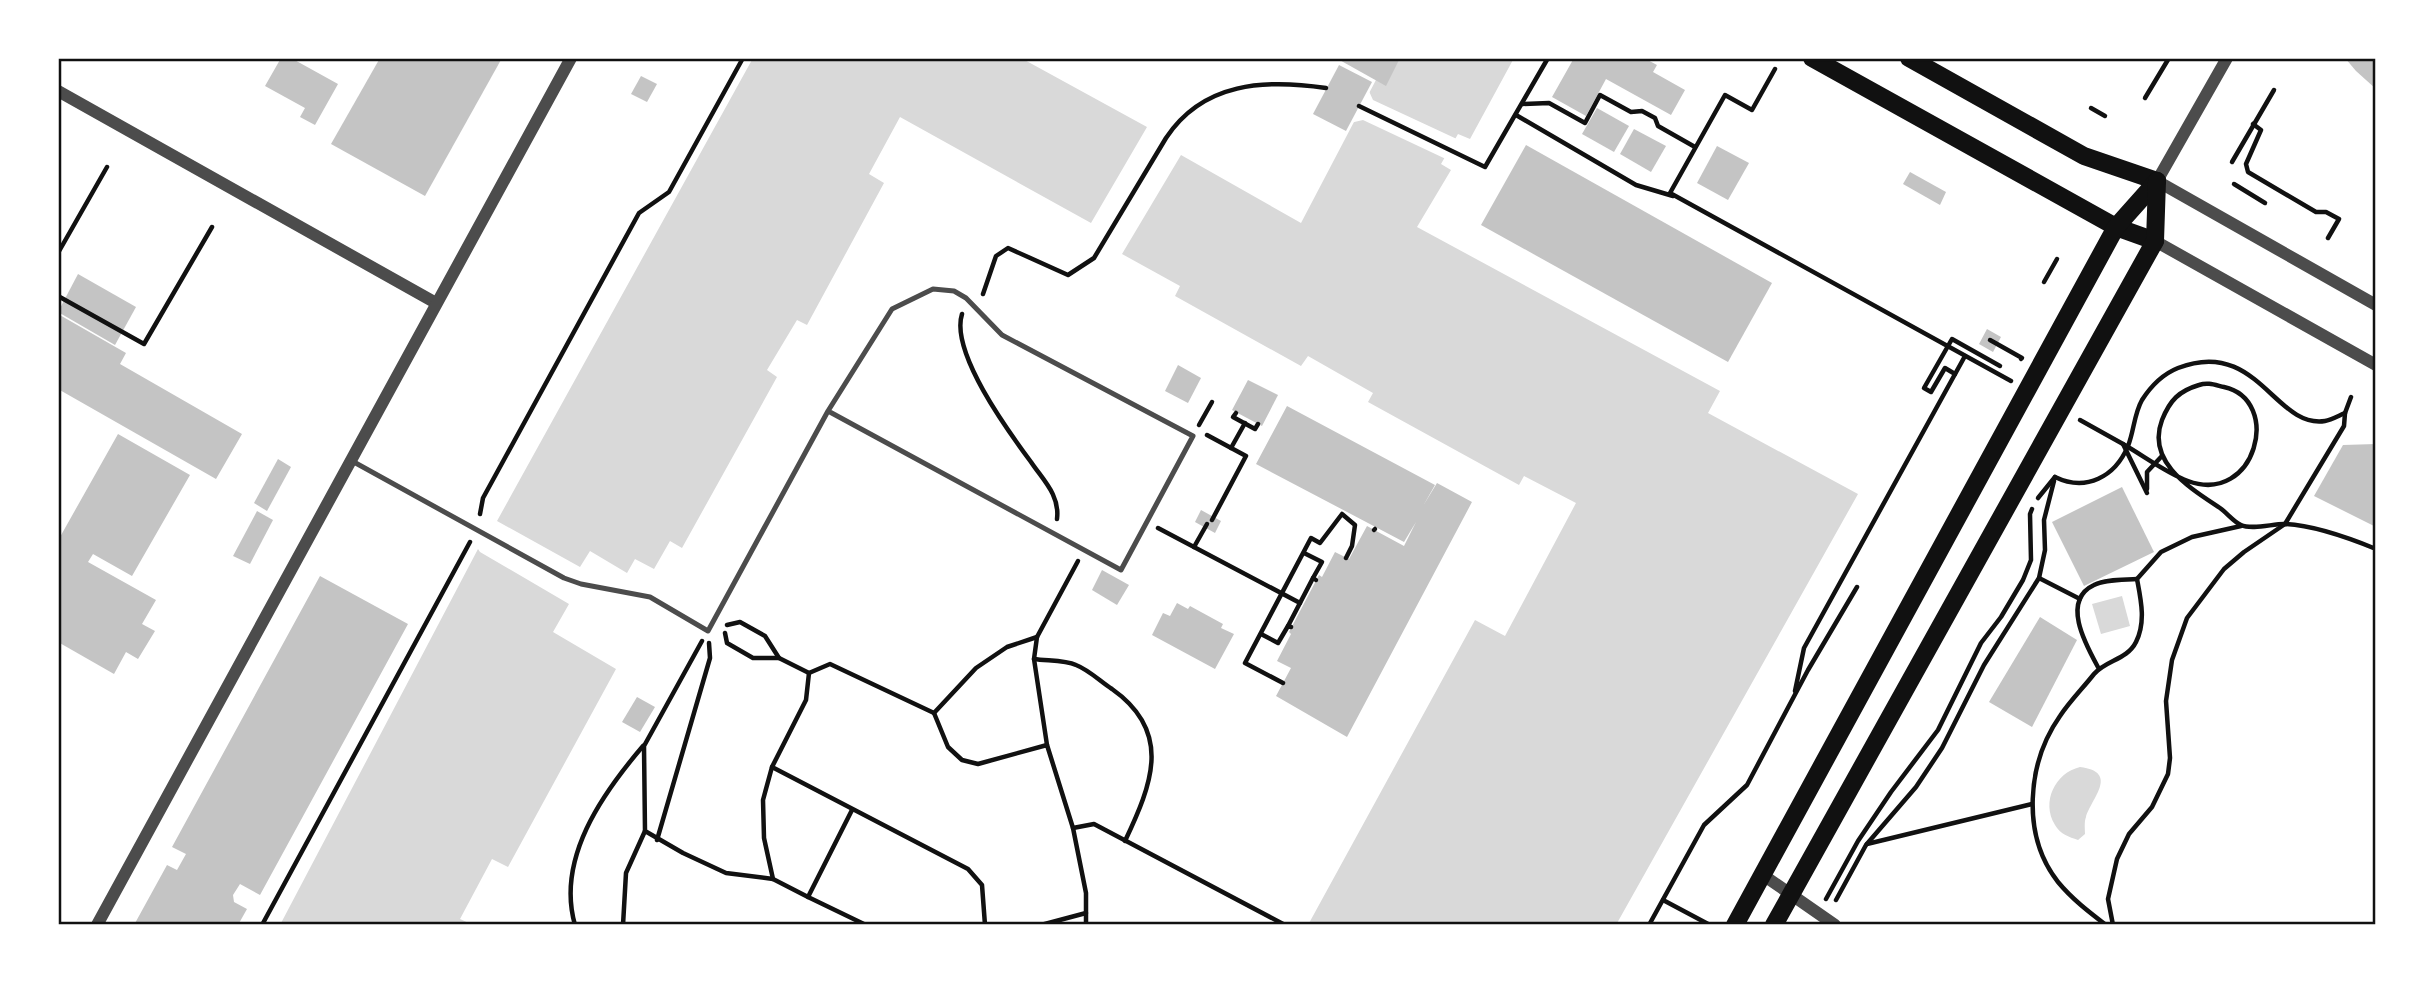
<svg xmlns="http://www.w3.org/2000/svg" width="2434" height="983" font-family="Karla,sans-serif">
  <rect width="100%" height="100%" fill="#fff"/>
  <!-- water -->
  <g fill="#d9d9d9">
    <polygon points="753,58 1021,58 1147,127 1091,223 900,117 869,174 884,183 807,325 797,320 767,370 777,377 682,548 670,541 654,569 635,559 627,573 590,551 580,567 497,521"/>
    <polygon points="1398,58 1514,58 1470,139 1458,134 1441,164 1451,170 1417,227 1720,391 1708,413 1858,494 1616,925 1308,925 1475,620 1505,636 1576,503 1524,476 1519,485 1368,402 1373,393 1308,356 1301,366 1175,296 1180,286 1122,254 1181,155 1301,223 1377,78 1386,83"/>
    <polygon points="478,549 480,552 569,604 553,632 616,669 508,867 492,859 460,919 473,925 280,925"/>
    <polygon points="2122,596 2130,626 2101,634 2092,604"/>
    <path d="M2080,767C2120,772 2091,799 2086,817C2084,822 2085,829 2085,834L2078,840C2069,837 2060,834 2055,825C2041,802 2055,773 2080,767Z"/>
  </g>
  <!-- pier -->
  <polygon fill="#fff" points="1368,89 1373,100 1459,140 1448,160 1363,120 1350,123"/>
  <!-- building -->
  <g fill="#c4c4c4">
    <polygon points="281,58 291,58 338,84 315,125 300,117 305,108 265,86"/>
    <polygon points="380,58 502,58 425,196 331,144"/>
    <polygon points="1336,58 1400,58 1386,86"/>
    <polygon points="1574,58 1644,58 1657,65 1653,72 1685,90 1671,115 1606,79 1586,116 1552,97"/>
    <polygon points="2345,58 2376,58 2376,89 2356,71"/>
    <polygon points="1339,65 1372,82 1346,131 1313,114"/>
    <polygon points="641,76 657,84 647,102 631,94"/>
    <polygon points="1597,108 1629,126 1614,152 1582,134"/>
    <polygon points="1634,129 1666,146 1651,172 1620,154"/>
    <polygon points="1526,145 1772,283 1728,362 1481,225"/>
    <polygon points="1717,146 1749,163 1728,200 1697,183"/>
    <polygon points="1910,172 1946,192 1940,205 1903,184"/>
    <polygon points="78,274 136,307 115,345 58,312"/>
    <polygon points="58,314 126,353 120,364 242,434 216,479 58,389"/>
    <polygon points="1987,329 2001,337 1993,352 1979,344"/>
    <polygon points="1178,365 1201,378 1188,403 1165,391"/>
    <polygon points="1248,380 1278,395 1262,426 1232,410"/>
    <polygon points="1287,406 1435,485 1423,506 1437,483 1472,502 1347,737 1276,696 1291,668 1277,661 1291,634 1289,632 1319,575 1322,577 1335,552 1349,559 1367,526 1404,546 1416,522 1404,542 1256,464"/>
    <polygon points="118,434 190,475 132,576 93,554 88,562 156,600 142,624 155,631 138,659 126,652 114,674 58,642 58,536 60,537"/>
    <polygon points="2376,444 2376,527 2314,496 2343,445"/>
    <polygon points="278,459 291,467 267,511 254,503"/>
    <polygon points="2122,487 2154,552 2084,586 2052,522"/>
    <polygon points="1201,510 1221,521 1215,533 1195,522"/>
    <polygon points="257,511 273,520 250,564 233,556"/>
    <polygon points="1102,570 1129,585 1117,605 1092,590"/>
    <polygon points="320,576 408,624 260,895 240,884 233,895 234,902 247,909 238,925 134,925 167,865 177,870 186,854 172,847"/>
    <polygon points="1177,603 1188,609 1190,606 1223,624 1221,628 1234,634 1215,669 1152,635 1163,613 1170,616"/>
    <polygon points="2040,617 2077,640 2032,727 1989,702"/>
    <polygon points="637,697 655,707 640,732 622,722"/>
  </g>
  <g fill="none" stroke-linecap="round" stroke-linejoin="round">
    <!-- path -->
    <g stroke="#111" stroke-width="4.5">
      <polyline points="1775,69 1752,110 1725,95 1670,193 2011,381"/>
      <polyline points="2145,98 2169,58"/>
      <polyline points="1522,104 1549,103 1585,123 1600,95 1631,112 1642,111 1655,118 1658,126 1695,147"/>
      <polyline points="1359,106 1485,167 1548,58"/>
      <polyline points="2091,108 2105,116"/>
      <polyline points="1516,115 1636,185 1673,196"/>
      <polyline points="2253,124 2261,130 2246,164 2248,172 2316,212 2326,212 2339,219 2328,238"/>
      <polyline points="2232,162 2274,90"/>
      <polyline points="2234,184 2265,203"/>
      <polyline points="58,253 107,167"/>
      <polyline points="2044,282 2057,259"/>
      <path d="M983,294L996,256L1008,248L1068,275L1094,258L1166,138C1203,82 1265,79 1326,88"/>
      <polyline points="58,296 144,344 212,227"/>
      <path d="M962,314C950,352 1008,431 1031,462C1043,480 1060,495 1057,519"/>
      <polyline points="1990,340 2022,358 2021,359"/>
      <polyline points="1955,374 1945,368 1931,392 1924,388 1952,339 2000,366"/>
      <polyline points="1236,413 1233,417 1255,429 1258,424"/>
      <polyline points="2080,420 2123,444 2147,493"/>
      <polyline points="1199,425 1212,402"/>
      <polyline points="1207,435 1246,456 1212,520"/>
      <path d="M2123,444C2144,456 2166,473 2188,481C2256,506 2283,400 2224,387C2215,385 2208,382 2199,385C2179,391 2170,400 2162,420C2146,462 2190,488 2220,508C2227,513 2234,522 2241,525C2252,530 2272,524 2284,524C2314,525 2349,538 2376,549"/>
      <polyline points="1231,448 1245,423"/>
      <path d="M2055,477C2086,492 2115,477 2128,446C2134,431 2134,414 2142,400C2151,386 2163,374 2178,368C2257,337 2275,429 2325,421C2331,420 2338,416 2345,413"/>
      <polyline points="2147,489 2147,472 2161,457"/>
      <polyline points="2038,498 2055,477"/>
      <polyline points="480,514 483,498 639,213 669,192 743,58"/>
      <polyline points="1158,528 1300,603"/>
      <polyline points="1374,530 1375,529"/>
      <polyline points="1194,547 1207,524"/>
      <polyline points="1304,553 1322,562 1313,578 1316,580"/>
      <polyline points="2039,578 2080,599"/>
      <polyline points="727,625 740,622 765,636 779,658"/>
      <polyline points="1288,626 1313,578"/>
      <polyline points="725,633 727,643 753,658 779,658 809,673 830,664 934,713 948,747 962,760 978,764 1047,745 1073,828 1086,893 1086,925"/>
      <polyline points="1261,634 1278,643 1288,626 1291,627"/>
      <polyline points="702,641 644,746 645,831 683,853 726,873 773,879"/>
      <path d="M1034,659C1047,661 1065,660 1076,665C1089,670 1101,682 1112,689C1173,732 1152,784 1125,841"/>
      <path d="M2099,669C2087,647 2060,601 2094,585C2106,579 2124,580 2137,579"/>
      <polyline points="1283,683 1245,663 1311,538 1320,543 1342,514 1355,525 1352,546 1346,558"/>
      <polyline points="1795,691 1804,648 1965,356"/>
      <polyline points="934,713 976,668 1007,647 1037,637"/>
      <polyline points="1047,745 1034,659 1037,637 1078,561"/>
      <polyline points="772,767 968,869 982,885 985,925"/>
      <polyline points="852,810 808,897 866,925"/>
      <polyline points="1073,828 1094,824 1285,925"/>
      <polyline points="657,840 710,658 709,643"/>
      <polyline points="1867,844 2032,804"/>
      <polyline points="808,897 773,879 764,838 763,800 772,767 806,700 809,673"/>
      <polyline points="1826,899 1858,841 1891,792 1938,730 1981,643 2001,617 2023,580 2031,560 2030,514 2032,509"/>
      <polyline points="1663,900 1710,925"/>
      <polyline points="1836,900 1866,845 1916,787 1942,748 1984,665 2039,578 2045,550 2044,520 2054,481"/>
      <polyline points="262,925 470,542"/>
      <path d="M575,925C556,859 602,794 643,746"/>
      <polyline points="623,925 626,873 645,831"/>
      <polyline points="1041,925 1086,913"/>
      <polyline points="1649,925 1704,825 1747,785 1808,670 1857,587"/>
      <path d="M2106,925C2089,912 2072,899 2058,882C2021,835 2027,763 2060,716C2070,701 2083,688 2094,674C2106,660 2127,660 2136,642C2146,622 2141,600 2137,579L2161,552L2192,537L2241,526"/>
      <polyline points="2113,925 2108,899 2117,859 2129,834 2152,807 2168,774 2170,758 2166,701 2172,660 2187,618 2224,569 2244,552 2285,524 2344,426 2345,413 2351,397"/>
    </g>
    <!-- service -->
    <polyline stroke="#4c4c4c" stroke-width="5" points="352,461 564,578 581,584 650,597 708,631 828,411 892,309 933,289 954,291 966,298 1002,335 1193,436 1121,570 828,411"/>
    <!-- tertiary -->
    <g stroke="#4c4c4c" stroke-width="12">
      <polyline points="2227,58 2157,181 2376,305"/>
      <polyline points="58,91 436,303"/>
      <polyline points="2155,241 2376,365"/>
      <polyline points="1763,875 1835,925"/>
      <polyline points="97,925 571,58"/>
    </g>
    <!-- trunk -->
    <g stroke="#111" stroke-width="18">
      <polyline points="1812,58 2116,227 2155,241"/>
      <polyline points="1909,58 2084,156 2157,181"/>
      <polyline points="1735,925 2116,227 2157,181"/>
      <polyline points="1774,925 2155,241 2157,181"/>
    </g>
  </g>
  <!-- border -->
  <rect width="2434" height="983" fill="none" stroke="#ffffff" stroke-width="119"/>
  <rect x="60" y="60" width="2314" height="863" fill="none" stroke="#111" stroke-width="2.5"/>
</svg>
